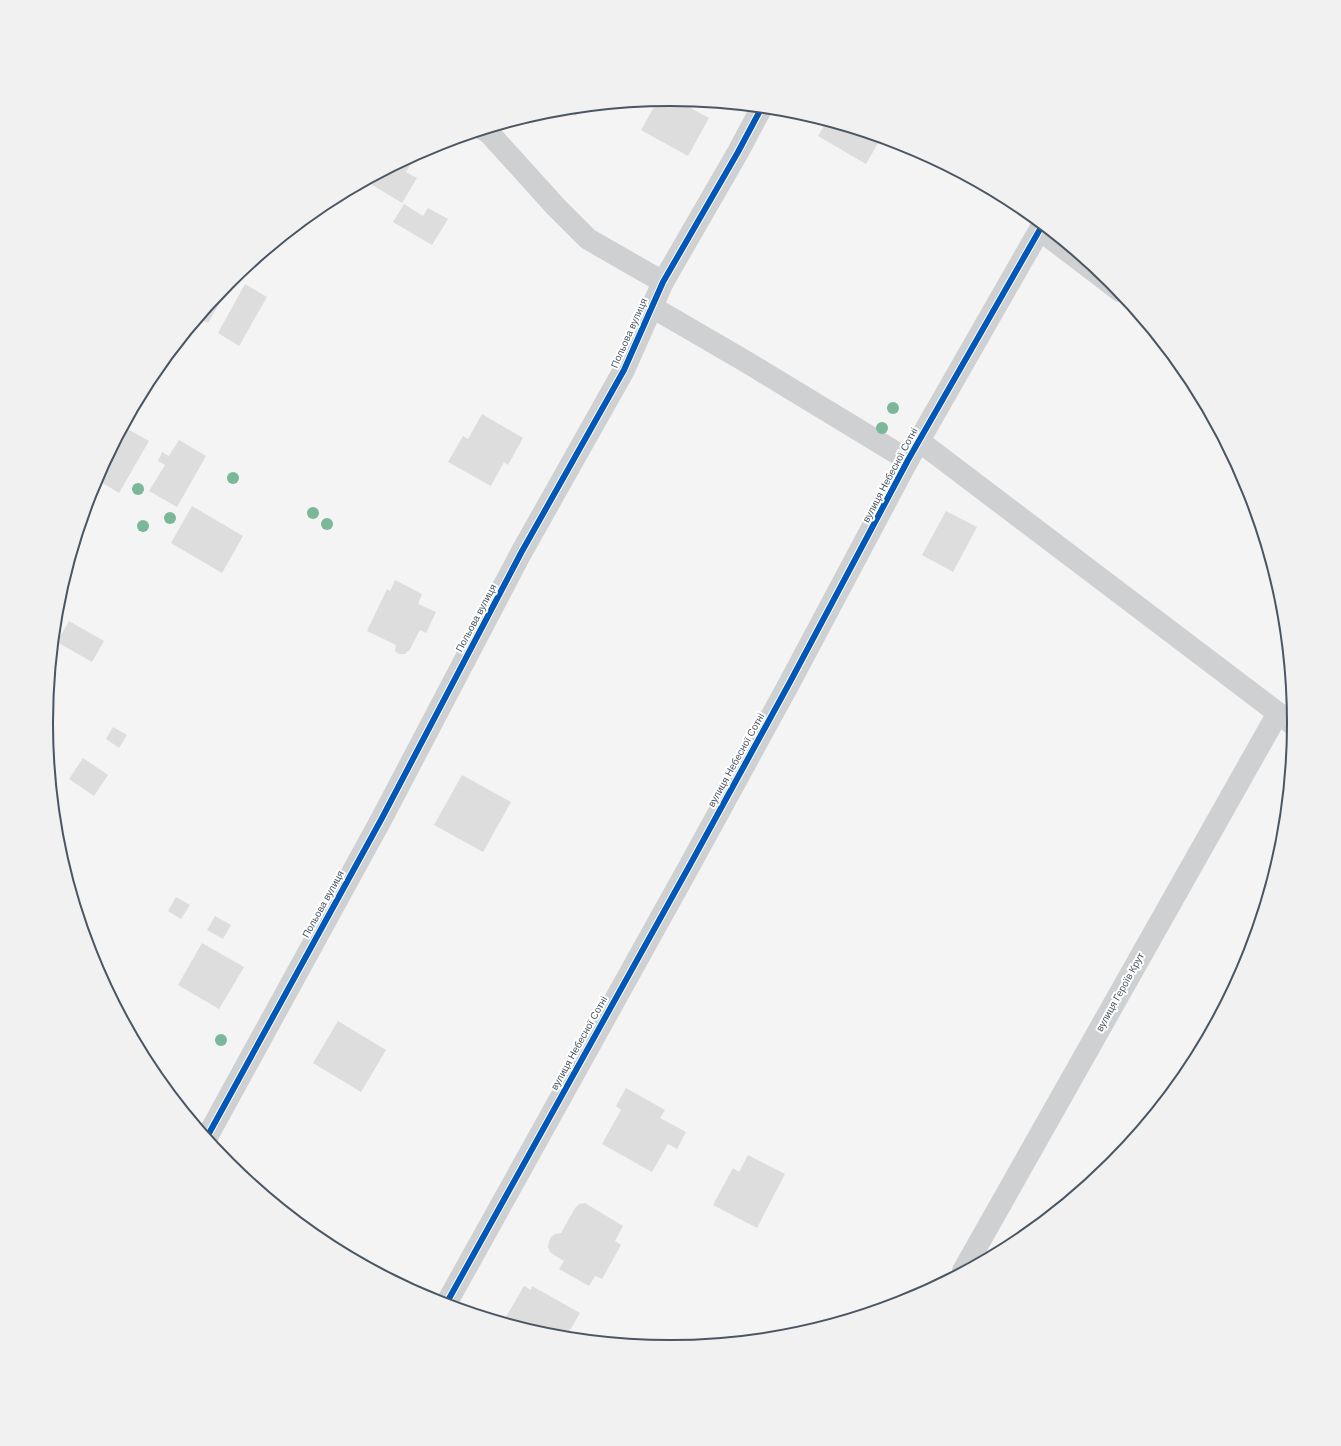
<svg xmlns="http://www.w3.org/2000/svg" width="1341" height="1446" font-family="'DM Sans',sans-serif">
  <rect width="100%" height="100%" fill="#f4f4f4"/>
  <!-- building -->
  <g fill="#ddddde">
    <polygon points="671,99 674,99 709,118 688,156 641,130 658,100"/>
    <polygon points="581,107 576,116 564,109"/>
    <polygon points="827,121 881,138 866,164 818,136"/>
    <polygon points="417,154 406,172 417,178 402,203 366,181"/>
    <polygon points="404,204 423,216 428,208 448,219 432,245 393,222"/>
    <polygon points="235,277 208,323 199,318 229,281"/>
    <polygon points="245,284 267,297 239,346 218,333"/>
    <polygon points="482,414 523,438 508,465 504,462 491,486 448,462 463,436 468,439"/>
    <polygon points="124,427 149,441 119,493 96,479"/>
    <polygon points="179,440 206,456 177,507 149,491 165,465 158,461 162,452 169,456"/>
    <polygon points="192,506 243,536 222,573 171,543"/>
    <polygon points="946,511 977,527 953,572 922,555"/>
    <polygon points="395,580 422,594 418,604 436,612 426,633 420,630 409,651 408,651 405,654 399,654 395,651 396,645 367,631 387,589 390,591"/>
    <polygon points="69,621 104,641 92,662 57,642"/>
    <polygon points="113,727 127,735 119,748 106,739"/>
    <polygon points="83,758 108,775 94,796 69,779"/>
    <polygon points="462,775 511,802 483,852 434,825"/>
    <polygon points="176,897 190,905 181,919 168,911"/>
    <polygon points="215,916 231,925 223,939 207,930"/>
    <polygon points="202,943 244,967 219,1009 178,985"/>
    <polygon points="338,1021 386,1050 361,1092 313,1063"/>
    <polygon points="626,1088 665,1110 660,1118 686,1132 677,1149 668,1144 652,1172 602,1144 621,1110 616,1106"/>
    <polygon points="748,1155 785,1174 757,1228 713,1205 733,1168 739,1172"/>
    <polygon points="585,1203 623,1226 615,1241 621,1245 602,1279 595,1276 589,1286 559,1269 564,1261 554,1255 550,1252 548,1247 549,1241 551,1237 555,1234 561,1233 575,1208 579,1204"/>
    <polygon points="524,1286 531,1290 532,1286 580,1313 566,1337 548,1335 503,1322"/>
  </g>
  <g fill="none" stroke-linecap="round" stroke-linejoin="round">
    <!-- minor -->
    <g stroke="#ced0d2" stroke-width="22">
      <polyline points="484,130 489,133 556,207 588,239 663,282"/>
      <polyline points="1040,230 1120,291"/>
      <polyline points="652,307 750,364 908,460"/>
      <polyline points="919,441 1295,726"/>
      <polyline points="207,1137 382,818 521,553 624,370 663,282 738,152 762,107"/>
      <polyline points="963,1271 1278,713"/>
      <polyline points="446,1304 691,863 790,682 908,460 1043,224"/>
    </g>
    <!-- cycleway casing -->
    <g stroke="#fff" stroke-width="8">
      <g id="cycleway">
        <polyline points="207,1137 382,818 521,553 624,370 663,282 738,152 762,107"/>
        <polyline points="446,1304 691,863 790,682 908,460 1043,224"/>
      </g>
    </g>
    <!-- cycleway -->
    <use href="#cycleway" stroke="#0057b8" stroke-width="6"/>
  </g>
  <!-- trees -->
  <g fill="#7ab899">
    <circle cx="893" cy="408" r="6"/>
    <circle cx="882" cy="428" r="6"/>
    <circle cx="233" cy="478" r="6"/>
    <circle cx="138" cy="489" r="6"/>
    <circle cx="313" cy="513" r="6"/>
    <circle cx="170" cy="518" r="6"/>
    <circle cx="327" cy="524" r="6"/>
    <circle cx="143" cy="526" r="6"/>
    <circle cx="221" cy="1040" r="6"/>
  </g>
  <g text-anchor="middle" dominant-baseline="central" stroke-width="4" stroke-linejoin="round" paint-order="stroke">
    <!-- street labels -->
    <g font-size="10" fill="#4a5661" stroke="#fff">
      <text transform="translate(629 333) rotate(-66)">Польова вулиця</text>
      <text transform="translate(890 475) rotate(-62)">вулиця Небесної Сотні</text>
      <text transform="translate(476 618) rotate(-62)">Польова вулиця</text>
      <text transform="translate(736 760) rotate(-61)">вулиця Небесної Сотні</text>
      <text transform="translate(323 904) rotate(-61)">Польова вулиця</text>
      <text transform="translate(1120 992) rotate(-61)">вулиця Героїв Крут</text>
      <text transform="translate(579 1043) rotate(-61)">вулиця Небесної Сотні</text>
    </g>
  </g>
  <!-- crop -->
  <path d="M0 0H1341V1446H0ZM53 723a617 617 0 1 1 1234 0a617 617 0 1 1-1234 0Z" fill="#f1f1f2" fill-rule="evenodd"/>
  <path fill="none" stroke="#4a5661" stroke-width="2" d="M53 723a617 617 0 1 1 1234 0a617 617 0 1 1-1234 0Z"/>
</svg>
